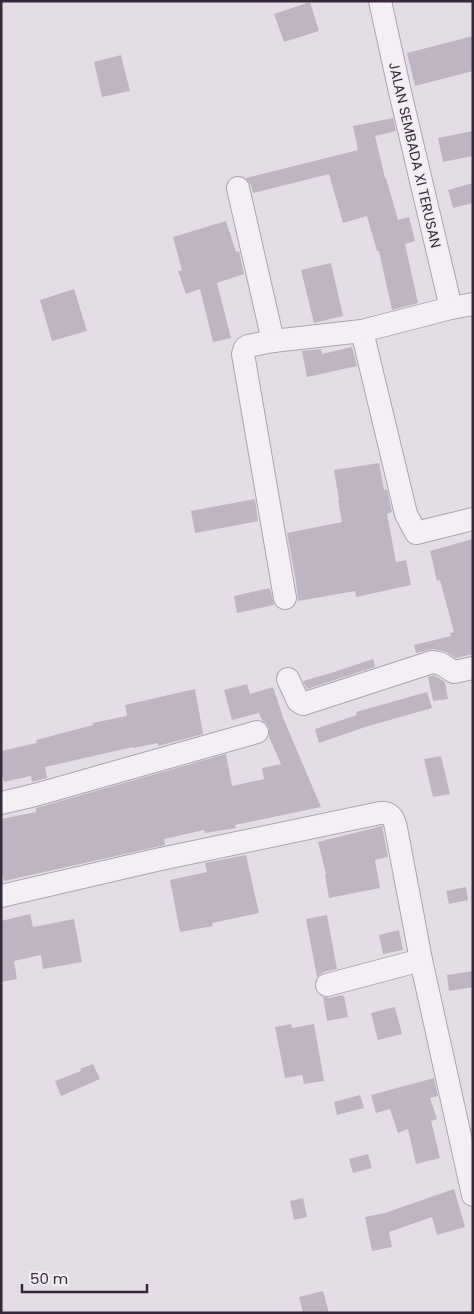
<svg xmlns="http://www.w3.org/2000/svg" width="474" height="1314" font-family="Poppins,sans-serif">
  <rect width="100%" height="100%" fill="#e4dde6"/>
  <!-- building -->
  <g fill="#bfb5c2">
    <polygon points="310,2 319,31 284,42 274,14"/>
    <polygon points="473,36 473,71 415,86 407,53"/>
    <polygon points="121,55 130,91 102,97 94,62"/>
    <polygon points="393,118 396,131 375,136 385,178 386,178 398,220 409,217 415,241 405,244 418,303 392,310 379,251 377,251 367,216 343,223 329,174 253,193 251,185 246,178 358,150 353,126"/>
    <polygon points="473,131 473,156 443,162 438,138"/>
    <polygon points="473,183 473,203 453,208 448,190"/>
    <polygon points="226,221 236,252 239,251 244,274 217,283 231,338 213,342 200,289 186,294 178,271 182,270 173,237"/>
    <polygon points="331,263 343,316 314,323 301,270"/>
    <polygon points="74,289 87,331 52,341 40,300"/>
    <polygon points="352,347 357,366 307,377 302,351 321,349 322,354"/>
    <polygon points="379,463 384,490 387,489 392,512 387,514 396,562 406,560 411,585 356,597 355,591 298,601 296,582 287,533 342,522 338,500 339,500 334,470"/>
    <polygon points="255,499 258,521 195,533 191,511"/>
    <polygon points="473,539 473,654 456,658 446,652 433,649 416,653 414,645 451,636 450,633 454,632 440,580 437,581 430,551"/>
    <polygon points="270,588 274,605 237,613 234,596"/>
    <polygon points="373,659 375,667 307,689 303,681 334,672"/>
    <polygon points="434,675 445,682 448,699 433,701 428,677"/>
    <polygon points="247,684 250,694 273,687 284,720 321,807 235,825 236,828 205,833 204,830 164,839 165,845 4,881 1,870 1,819 36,812 36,808 226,754 232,786 264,779 262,768 281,764 269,737 269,728 266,723 262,720 259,713 232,720 224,690"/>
    <polygon points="195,689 203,734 158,746 158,743 134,748 133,747 45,767 47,778 32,782 31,776 4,782 1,769 1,751 37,743 36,740 93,725 92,723 127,716 125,705"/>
    <polygon points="427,692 432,708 365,727 319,743 315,729 357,715 356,712"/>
    <polygon points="441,756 450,794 433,797 424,759"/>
    <polygon points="382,826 388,857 375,860 380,888 329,898 325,875 326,874 318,842"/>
    <polygon points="246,855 259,913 212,923 213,926 180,932 170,880 207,872 205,863"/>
    <polygon points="466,887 468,900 449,904 446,891"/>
    <polygon points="30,914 33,927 74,919 82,962 43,969 41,955 14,961 17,979 1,982 1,921"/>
    <polygon points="327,915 337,969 324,972 317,977 306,919"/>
    <polygon points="399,930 403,950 383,954 379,935"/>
    <polygon points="473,971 473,987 449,991 447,975"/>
    <polygon points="342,995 342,996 344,996 348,1017 327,1021 323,997 330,998"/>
    <polygon points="395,1007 402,1034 378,1040 371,1013"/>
    <polygon points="291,1024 292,1028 314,1024 324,1081 304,1084 302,1075 285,1078 275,1027"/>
    <polygon points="93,1064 100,1079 61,1096 55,1081 81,1071 80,1069"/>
    <polygon points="434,1078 438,1096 430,1098 437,1119 431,1121 440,1158 416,1164 408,1129 398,1133 390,1109 376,1113 371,1095"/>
    <polygon points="360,1095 364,1108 337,1115 334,1102"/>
    <polygon points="368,1154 372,1168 353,1173 349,1159"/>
    <polygon points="454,1189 465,1227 437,1235 432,1217 389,1232 392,1247 372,1251 365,1217 385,1213"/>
    <polygon points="303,1198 307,1217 294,1220 290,1201"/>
    <polygon points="323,1291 329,1313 303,1313 299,1297"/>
  </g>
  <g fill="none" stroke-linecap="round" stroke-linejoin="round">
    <!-- minor casing -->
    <g stroke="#ada3af" stroke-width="24">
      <g id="minor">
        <polyline points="380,1 400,92 451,308"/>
        <polyline points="238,188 273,341"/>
        <polyline points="362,331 406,514 416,533 473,519"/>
        <polyline points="285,598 243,354 245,348 248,346 273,341 362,331 451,308 473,304"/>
        <path d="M288,679L298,701L303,704L432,662C442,662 445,667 454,672L473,668"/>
        <polyline points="1,803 35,795 257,732"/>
        <path d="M1,896L156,860L380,813C391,812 394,818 396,828L421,960L473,1195"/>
        <polyline points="327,985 421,960"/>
      </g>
    </g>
    <!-- minor -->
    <use href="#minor" stroke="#f3eff4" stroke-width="22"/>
  </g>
  <g text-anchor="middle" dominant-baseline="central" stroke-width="4" stroke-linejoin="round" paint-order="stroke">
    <!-- street labels -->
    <g font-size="14" fill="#37283b" stroke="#f2ecf3">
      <text transform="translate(415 155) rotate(77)">JALAN SEMBADA XI TERUSAN</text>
    </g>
  </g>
  <!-- border -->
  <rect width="474" height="1314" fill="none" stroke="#37283b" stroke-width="5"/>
  <!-- scale -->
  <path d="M22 1284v8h125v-8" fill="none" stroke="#37283b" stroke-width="2.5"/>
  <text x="30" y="1284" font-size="15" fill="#37283b" stroke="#f2ecf3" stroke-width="4" paint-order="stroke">50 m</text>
</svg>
